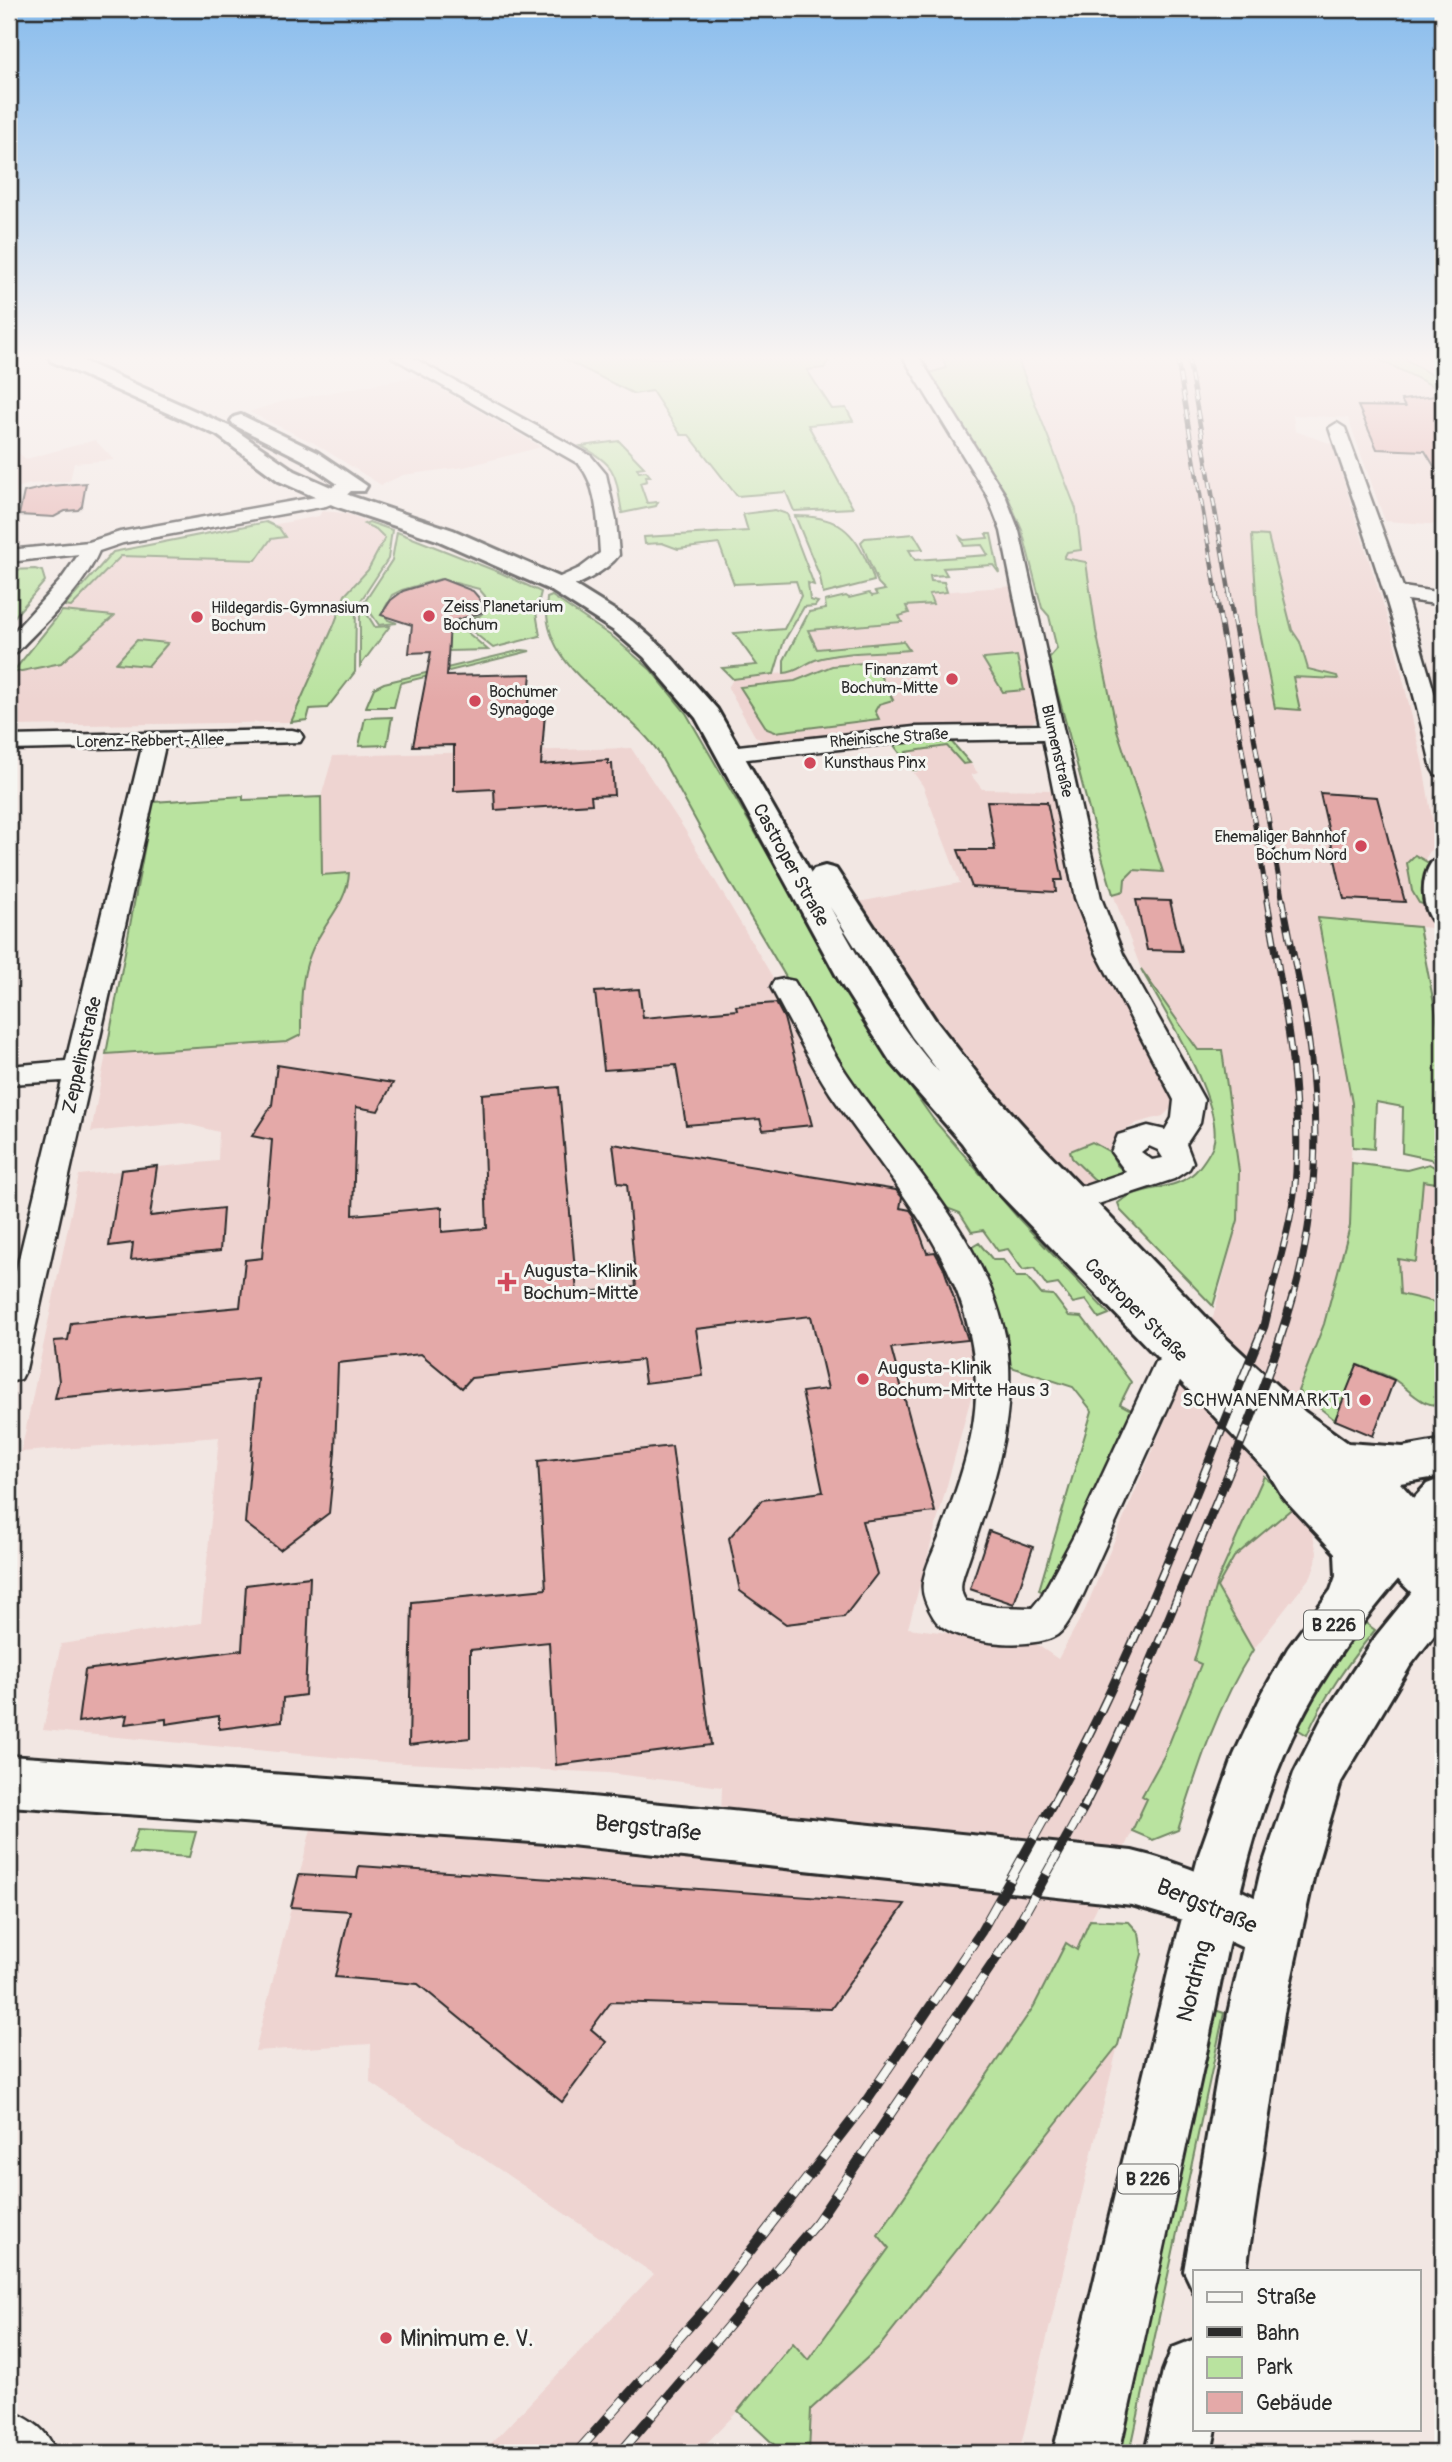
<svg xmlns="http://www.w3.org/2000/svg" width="1452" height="2462" font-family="Pangolin,sans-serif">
  <rect width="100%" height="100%" fill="#f2e7e3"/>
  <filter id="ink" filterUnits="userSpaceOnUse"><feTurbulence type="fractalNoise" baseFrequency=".0143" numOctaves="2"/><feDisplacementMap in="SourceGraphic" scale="14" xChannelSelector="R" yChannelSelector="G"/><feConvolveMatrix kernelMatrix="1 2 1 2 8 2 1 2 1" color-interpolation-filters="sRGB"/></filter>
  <g filter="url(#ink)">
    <!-- built -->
    <g fill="#eed4d1" fill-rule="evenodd">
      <path d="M1017,357H1374L1443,391V525L1385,521L1348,418L1293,415L1295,431L1332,444L1392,632L1423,765L1436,842L1425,859L1432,865L1423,884L1432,928L1318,919L1352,1103L1350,1226L1324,1324L1264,1476L1216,1584L1195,1661L1201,1664L1164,1756L1142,1796L1147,1799L1077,1950L1066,1944L1034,2006L878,2234L889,2248L808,2360L793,2343L738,2411L697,2453H482L654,2274L370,2082L371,2044L255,2051L313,1821L721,1816L722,1787L608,1773L385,1762L43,1730L61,1644L201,1623L219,1437L21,1452L79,1175L218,1161L219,1132L183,1123L91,1132L106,1054L287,1042L301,1007L302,985L309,955L320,931L348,886L322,875L321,797L333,756L631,748L685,830L769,971L813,1056L943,1248L971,1316L973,1390L908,1628L1036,1644L1058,1659L1085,1610L1172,1404L1213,1317L1238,1220L1222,1050L1198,1051L1141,969L1113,894L1124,891L1125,879L1134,870L1162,871L1117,730L1096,631L1086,562L1064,558L1067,552H1075L1076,509ZM1268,536L1292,630L1300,642L1308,669L1337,676V679L1292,677Z"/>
      <polygon points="1402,357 1443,357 1443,382"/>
      <polygon points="419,376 541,447 464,467 403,475 381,485 314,443 249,412 284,401"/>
      <polygon points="95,440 114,460 74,463 70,481 30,484 17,488 16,493 9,493 9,445 26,459"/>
      <polygon points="322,511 345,513 369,522 365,524 376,529 385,538 368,570 345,595 334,625 291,722 9,726 9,677 110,553 266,522 272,525 319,516"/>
      <polygon points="1014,586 1039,717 1030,724 772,743 763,741 755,736 728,688 733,679 784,673 784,660 809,612 932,604 929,593"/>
      <polygon points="948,746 962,764 970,763 978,773 971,775 982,789 1052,790 1076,898 1094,948 1177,1102 1163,1116 1137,1123 1117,1135 1110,1147 1126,1173 1080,1190 982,1086 853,903 960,883 923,786 908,765 914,773 918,772 906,752"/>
      <polygon points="1423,1181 1443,1184 1443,1304 1400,1294 1398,1259 1416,1261"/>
      <polygon points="1295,1506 1311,1529 1317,1552 1316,1562 1311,1576 1253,1650 1217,1587 1234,1557"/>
      <polygon points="1118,2045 1019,2453 809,2453 810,2409 879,2347"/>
    </g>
    <!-- green -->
    <g fill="#b9e39f" stroke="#728765" stroke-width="2">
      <polygon points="560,357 829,359 824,368 807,370 832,409 846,408 853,421 808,425 853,508 794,511 786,492 737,496 689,435 681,435 652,391 634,394"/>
      <path d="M943,357H1017L1076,509L1081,550L1067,552L1064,558L1086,562L1096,631L1117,730L1163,872L1134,870L1125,879L1124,891L1113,894C1089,816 1071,737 1048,659L1057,649L1049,616L1042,608L1022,530L1008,497L929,373L946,368Z"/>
      <polygon points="1374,357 1402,357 1443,382 1443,391"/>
      <path d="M619,441L644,467L637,468L639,472L646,471L650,476H646L647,481L640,483L647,503L658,502L656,506L622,513C615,474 618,466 581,446Z"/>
      <polygon points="775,510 787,514 813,582 814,585 808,583 810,600 818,602 815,606 804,607 784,641 774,674 733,679 722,668 757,665 734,633 784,629 801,596 796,581 734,584 719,544 678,549 662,543 645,544 644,537 748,531 743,514"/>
      <path d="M795,516C832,516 851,526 866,560C869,567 873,574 874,581L823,594L820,577Z"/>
      <polygon points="266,522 279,528 285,537 271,539 256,560 121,556 71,607 65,606 113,552"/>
      <polygon points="369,522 392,530 388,559 356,608 355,672 327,708 310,709 307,720 291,722 334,625 345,595 368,570 385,538 376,529 364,524"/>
      <polygon points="397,532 501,573 541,592 536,612 540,636 493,648 467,627 487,609 485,596 479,589 440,579 402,590 392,595 383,612 388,620 397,623 379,625 368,609 360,609 392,560"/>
      <path d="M914,534L923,549L909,550L915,560L988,555L982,545L964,546L960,537L964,540L988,538L986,534H991L999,573L993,565L943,568L947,575L930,576L931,581L944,582L947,592L929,594L933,604L906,606L909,613L899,616L902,622L808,630L817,649L903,641L909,650C880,653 843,651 815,660C804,664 796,673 784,673V660L809,612L826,609L825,601L846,596L849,598L869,593L872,596L877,595L875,592L885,590L878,583L861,542L865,538Z"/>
      <polygon points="1252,535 1268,536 1292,630 1300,642 1308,669 1337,676 1338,679 1293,677 1300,710 1275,708 1258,622"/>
      <polygon points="35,569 42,571 45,581 9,623 9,570"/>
      <path d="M552,596L614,638L651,670L686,713L868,1027L933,1119L1019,1219L1109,1314L1099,1318L1086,1300L1073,1303L1058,1284L1047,1286L1034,1268L1023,1270L1008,1249L998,1251L983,1230L972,1232L960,1213L944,1207L858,1099L728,879L657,750C619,698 540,672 547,598Z"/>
      <polygon points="62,611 114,616 61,663 12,673"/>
      <polygon points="365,611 375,627 390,626 360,666 360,612"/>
      <polygon points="475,614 478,615 461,627 488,650 448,651 449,633 442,632 443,623"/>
      <polygon points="137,640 168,643 148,666 116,663"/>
      <polygon points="522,650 530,651 400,683 394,707 366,707 374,688 384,683"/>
      <polygon points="1017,656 1024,690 1003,692 983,659"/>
      <polygon points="873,662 893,700 879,704 875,711 879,719 775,732 767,729 740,687 795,681 832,666"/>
      <polygon points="392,717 387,745 359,746 365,718"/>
      <polygon points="950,740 970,763 963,764 947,746 906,752 916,770 913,770 893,744"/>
      <path d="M243,796V800L321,797L322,875L349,873C348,904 320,926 310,955C300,980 301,1008 301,1035L287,1042L106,1054L153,802Z"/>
      <polygon points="1415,855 1432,865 1423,884 1426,905 1419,903 1412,891 1407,863"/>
      <polygon points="1318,918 1419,927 1443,1050 1443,1167 1430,1159 1402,1153 1403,1107 1376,1102 1374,1149 1353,1147 1352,1103"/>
      <path d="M1141,969L1198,1050H1222L1239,1171L1238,1220L1213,1306L1121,1211L1118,1203C1141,1184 1173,1193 1195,1172C1201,1166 1210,1153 1213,1145C1226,1106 1161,1006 1141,969Z"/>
      <polygon points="1092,1142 1110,1152 1117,1165 1126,1173 1099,1184 1072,1158 1070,1151"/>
      <path d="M1352,1163L1407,1170L1429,1164L1443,1172V1184L1423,1181L1416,1262L1398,1259L1400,1294L1443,1304V1405C1421,1407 1411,1391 1395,1380C1384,1373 1369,1370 1358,1365L1335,1420L1298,1391L1324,1324L1350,1226Z"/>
      <polygon points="979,1243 993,1260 1003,1260 1016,1277 1027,1277 1041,1294 1053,1295 1069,1316 1082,1317 1131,1382 1120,1404 1133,1411 1049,1595 1039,1590 1092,1411 1073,1387 1008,1366 1007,1333 988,1286 969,1249"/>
      <path d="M1264,1476L1295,1506L1234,1557L1217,1587L1253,1650C1217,1706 1198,1767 1178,1830L1153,1840L1132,1831L1147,1799L1142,1796L1164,1756L1201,1664L1194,1661L1216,1584Z"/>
      <path d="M1360,1619L1375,1630C1348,1663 1324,1696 1307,1735L1294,1727Z"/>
      <polygon points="138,1829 196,1832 189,1857 130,1853"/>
      <polygon points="1090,1920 1129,1922 1139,1933 1142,1954 1118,2045 879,2347 811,2409 809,2453 783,2453 738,2411 793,2343 808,2360 889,2248 878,2235 1034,2006 1066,1943 1077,1950"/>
      <polygon points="1209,2008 1224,2013 1130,2453 1113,2453"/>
    </g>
    <!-- building -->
    <g fill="#e4a9a8" stroke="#2b2b2b" stroke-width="2">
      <polygon points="1435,396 1443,412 1443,481 1425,451 1377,449 1358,406 1405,407 1401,400"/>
      <polygon points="86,483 82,506 78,510 65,511 54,517 19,515 24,492 50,486"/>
      <polygon points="442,579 473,591 479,598 483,612 450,622 447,676 531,674 527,714 545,713 541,765 608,760 608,764 612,764 614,795 591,796 592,804 495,810 494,789 454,791 454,745 413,746 431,652 409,653 412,625 381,615 391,600 403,591"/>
      <polygon points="1320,793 1377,797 1405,902 1344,899"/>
      <polygon points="987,801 1047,802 1063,880 1055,880 1056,892 972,887 958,850 995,850"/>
      <polygon points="1136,900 1170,901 1182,951 1147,950"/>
      <polygon points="639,989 643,1018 737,1010 736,1006 776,1003 784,1018 812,1125 763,1130 760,1119 686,1125 676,1065 604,1070 595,992"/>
      <polygon points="277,1065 393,1083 378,1111 356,1107 353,1215 442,1207 442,1232 487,1228 482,1094 559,1087 577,1293 636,1287 627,1184 618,1183 613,1144 896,1190 902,1197 900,1208 910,1210 913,1214 927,1253 935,1252 944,1269 968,1340 891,1348 935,1512 862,1521 877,1574 844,1617 786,1624 740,1591 729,1538 762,1500 823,1492 802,1392 828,1389 811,1316 696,1329 703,1376 645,1383 642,1360 471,1378 462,1388 421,1354 338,1363 335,1452 329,1513 280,1550 245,1523 258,1379 55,1398 59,1381 54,1341 68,1340 71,1323 240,1307 245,1260 262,1258 272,1140 252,1136 272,1105"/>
      <polygon points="157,1166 150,1216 223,1208 220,1251 131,1260 133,1243 109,1246 121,1170"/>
      <polygon points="1357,1365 1394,1380 1373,1436 1335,1420"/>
      <polygon points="672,1446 711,1745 556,1765 549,1642 470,1650 470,1738 409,1745 412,1602 546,1589 538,1461"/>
      <polygon points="989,1531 1033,1547 1014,1604 970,1589"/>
      <polygon points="310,1577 305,1695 283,1698 282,1721 219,1729 219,1716 166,1724 166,1719 125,1724 127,1715 78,1722 85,1670 242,1650 246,1585"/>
      <polygon points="359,1866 657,1886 905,1904 831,2009 611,2002 591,2029 606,2042 562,2102 418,1984 335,1977 350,1911 291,1907 299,1875 357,1878"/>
    </g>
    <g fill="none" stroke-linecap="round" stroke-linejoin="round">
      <!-- street casing -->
      <g stroke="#2b2b2b" stroke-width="5">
        <g id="street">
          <path d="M392,357H411L591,456L606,474L616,520L619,555C608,570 569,594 551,589L548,585L551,581L580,568L600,553C598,524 598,486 579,464Z"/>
          <path d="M903,357H919L1005,495L1019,531L1101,898L1123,954L1204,1100L1200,1123L1186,1144L1193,1162L1189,1169L1174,1179L1086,1208L1038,1202L1034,1194L1038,1186L1049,1183L1085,1186L1126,1172L1111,1152L1118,1135L1148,1126L1165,1130L1172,1118L1174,1100L1097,954L1075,898L1043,739L914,741L729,761L721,759L718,754L721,749L729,747L914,727L1040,725L1001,531L987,495ZM1149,1146L1158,1150L1163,1158L1152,1160L1141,1152Z"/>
          <path d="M1337,423L1345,428L1403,587L1443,593V605L1407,600L1443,722V776L1435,774L1432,769C1406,652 1368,541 1329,428Z"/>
          <path d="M350,477L359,482C350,494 340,501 326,506L123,543L99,551C82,591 45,622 16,653L9,655V637L60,581L79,554L9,562V550L89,542L120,532L316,497C329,493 337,480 350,477Z"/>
          <polygon points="292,730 300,732 303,737 300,742 165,746 26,1369 21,1379 9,1382 9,1300 62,1081 9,1084 9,1066 66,1061 142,747 9,750 9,736"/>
          <path d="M784,979L794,981C814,1012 828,1047 849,1077C907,1163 1003,1256 1009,1365C1012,1434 990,1497 968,1561C964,1574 956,1589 966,1601L998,1607L1032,1608L1041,1597L1074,1536L1155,1362L1167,1358L1179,1362L1184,1372L1083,1595C1076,1607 1069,1626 1057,1635C1033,1651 949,1644 934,1618C928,1608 921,1595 923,1583C925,1567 935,1549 941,1533C957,1488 976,1439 976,1390C976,1269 894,1187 830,1093C808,1059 790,1022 771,987L774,981Z"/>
          <path d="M9,2410C32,2420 47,2429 56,2453H9Z"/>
        </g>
      </g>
      <!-- secondary casing -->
      <g stroke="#2b2b2b" stroke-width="6">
        <g id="secondary">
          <path d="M49,357H74L231,427L295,471L351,496L453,530L566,580L632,621L662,647L717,709L811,873L814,869L825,866L836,869L936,1021L982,1080L1039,1143L1228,1340L1305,1412L1348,1443L1403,1447L1443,1440V1476L1400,1483L1443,1531V1611L1425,1606L1344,1526L1299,1487L1266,1470L995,1189L962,1143L890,1061L840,982L696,718L644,657L614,631L550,590L437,540L335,506L279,481L217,435L51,361ZM830,907L912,1037L939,1072C894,1023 863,965 830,907Z"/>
          <polygon points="241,415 317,452 367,486 364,491 348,491 303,460 234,425 231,421 234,417"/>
          <path d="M9,1756L561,1794L1132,1851C1189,1864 1241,1890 1293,1916L1301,1935L1293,1954L1274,1962L1186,1921L1132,1905L561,1844L9,1806Z"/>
        </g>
      </g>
      <!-- primary casing -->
      <g stroke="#2b2b2b" stroke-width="6">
        <g id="primary">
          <path d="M1443,859V922L1432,920C1421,904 1421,877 1432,862Z"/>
          <path d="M1281,1439L1296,1444L1315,1471L1368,1526L1375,1540L1427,1484L1443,1478V1528C1389,1589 1336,1649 1299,1723C1248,1823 1230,1940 1207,2049C1178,2184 1149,2319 1119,2453H1053L1172,1956L1199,1854L1234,1755L1263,1692L1288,1648L1331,1590L1336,1576L1335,1553L1283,1497L1259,1457L1266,1444Z"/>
          <polygon points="1443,1567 1443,1624 1410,1666 1341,1782 1314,1874 1284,2013 1246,2271 1195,2271 1195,2294 1184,2271 1228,2013 1260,1874 1294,1773 1322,1718 1376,1636 1427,1573"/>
          <polygon points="1195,2339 1195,2429 1216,2429 1211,2453 1145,2453 1163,2371 1172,2348"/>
        </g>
      </g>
      <!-- street -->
      <use href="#street" fill="#f6f6f2" fill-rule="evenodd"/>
      <!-- secondary -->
      <use href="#secondary" fill="#f6f6f2" fill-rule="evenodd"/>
      <!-- primary -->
      <use href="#primary" fill="#f6f6f2" fill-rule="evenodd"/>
      <!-- rail-far4 casing -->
      <g stroke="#2b2b2b" stroke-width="4.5">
        <g id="rail-far4">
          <polyline points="1177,357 1217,596"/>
          <polyline points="1188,357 1230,596"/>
          <polyline points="1429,357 1443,367"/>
        </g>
      </g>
      <!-- rail-far3 casing -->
      <g stroke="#2b2b2b" stroke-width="5">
        <g id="rail-far3">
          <polyline points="1216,594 1268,903"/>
          <polyline points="1229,594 1283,903"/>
        </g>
      </g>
      <!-- rail-far2 casing -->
      <g stroke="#2b2b2b" stroke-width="7">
        <g id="rail-far2">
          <path d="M1267,901C1282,991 1301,1080 1296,1172C1294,1215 1280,1257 1270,1298"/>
          <path d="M1283,901C1293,957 1307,1014 1312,1070C1319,1148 1314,1223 1293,1298"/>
        </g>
      </g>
      <!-- rail-far1 casing -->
      <g stroke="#2b2b2b" stroke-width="9">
        <g id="rail-far1">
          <path d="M1051,1807C1136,1654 1197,1488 1264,1326L1271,1296"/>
          <path d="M1084,1807C1130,1716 1168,1620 1207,1525C1238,1450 1271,1375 1293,1296"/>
        </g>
      </g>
      <!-- rail casing -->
      <g stroke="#2b2b2b" stroke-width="10">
        <g id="rail">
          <polyline points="576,2453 706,2308 860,2110 981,1932 1052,1805"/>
          <polyline points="620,2453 817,2222 1014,1932 1085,1805"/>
        </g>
      </g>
      <!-- rail-far4 -->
      <use href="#rail-far4" stroke="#f6f6f2" stroke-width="2.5" stroke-dasharray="9" stroke-linecap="butt"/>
      <!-- rail-far3 -->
      <use href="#rail-far3" stroke="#f6f6f2" stroke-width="3.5" stroke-dasharray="11" stroke-linecap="butt"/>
      <!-- rail-far2 -->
      <use href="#rail-far2" stroke="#f6f6f2" stroke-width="4.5" stroke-dasharray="14" stroke-linecap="butt"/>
      <!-- rail-far1 -->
      <use href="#rail-far1" stroke="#f6f6f2" stroke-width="6" stroke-dasharray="18" stroke-linecap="butt"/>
      <!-- rail -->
      <use href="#rail" stroke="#f6f6f2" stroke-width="8" stroke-dasharray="24" stroke-linecap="butt"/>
    </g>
  </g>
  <!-- sky -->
  <linearGradient id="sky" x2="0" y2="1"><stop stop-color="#88bced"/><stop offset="0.51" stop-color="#f9f4f2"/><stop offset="1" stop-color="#f9f4f2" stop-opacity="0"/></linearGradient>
  <rect width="1452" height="702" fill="url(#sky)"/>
  <!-- markers -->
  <g fill="#d1495b" stroke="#f6f6f2" stroke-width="2.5">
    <circle cx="429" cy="616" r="7"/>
    <circle cx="197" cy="617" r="7"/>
    <circle cx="952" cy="679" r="7"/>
    <circle cx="475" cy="701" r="7"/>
    <circle cx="810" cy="763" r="7"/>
    <circle cx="1361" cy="846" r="7"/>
    <path d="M503.5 1271.5h7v7h7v7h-7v7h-7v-7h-7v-7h7z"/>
    <circle cx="863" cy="1379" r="7"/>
    <circle cx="1365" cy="1400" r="7"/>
    <circle cx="386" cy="2338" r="7"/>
  </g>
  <g text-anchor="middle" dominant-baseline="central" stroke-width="6" stroke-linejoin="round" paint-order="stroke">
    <!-- far-poi labels -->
    <g font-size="16" fill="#2b2b2b" stroke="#f6f6f2" text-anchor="start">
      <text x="443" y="607">Zeiss Planetarium<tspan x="443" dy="18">Bochum</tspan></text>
      <text x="211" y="608">Hildegardis-Gymnasium<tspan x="211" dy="18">Bochum</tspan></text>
      <text x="938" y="670" text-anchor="end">Finanzamt<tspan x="938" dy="18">Bochum-Mitte</tspan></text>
      <text x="489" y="692">Bochumer<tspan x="489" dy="18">Synagoge</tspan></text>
      <text x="824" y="763">Kunsthaus Pinx</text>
      <text x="1347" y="837" text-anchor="end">Ehemaliger Bahnhof<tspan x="1347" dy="18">Bochum Nord</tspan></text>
    </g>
    <!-- far-street labels -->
    <g font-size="16" fill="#2b2b2b" stroke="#f6f6f2">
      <text transform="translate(889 738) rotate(-4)">Rheinische Straße</text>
      <text transform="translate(150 741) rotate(-1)">Lorenz-Rebbert-Allee</text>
      <text transform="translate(1057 751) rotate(77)">Blumenstraße</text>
    </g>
    <!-- shield labels -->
    <g fill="#f6f6f2" stroke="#686867" stroke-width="2">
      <rect x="1304" y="1610.5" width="60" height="29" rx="5"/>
      <rect x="1118" y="2164.5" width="60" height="29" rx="5"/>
    </g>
    <g font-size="18" font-weight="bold" fill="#2b2b2b">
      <text x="1334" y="1625">B 226</text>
      <text x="1148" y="2179">B 226</text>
    </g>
    <!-- street labels -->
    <g font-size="19" fill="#2b2b2b" stroke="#f6f6f2">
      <text transform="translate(791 865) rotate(61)">Castroper Straße</text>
      <text transform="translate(82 1055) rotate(-77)">Zeppelinstraße</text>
      <text transform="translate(1136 1310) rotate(45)">Castroper Straße</text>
    </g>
    <!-- poi labels -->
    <g font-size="19" fill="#2b2b2b" stroke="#f6f6f2" text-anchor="start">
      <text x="523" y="1271">Augusta-Klinik<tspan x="523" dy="22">Bochum-Mitte</tspan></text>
      <text x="877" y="1368">Augusta-Klinik<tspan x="877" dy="22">Bochum-Mitte Haus 3</tspan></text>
      <text x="1351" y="1400" text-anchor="end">SCHWANENMARKT 1</text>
    </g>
    <!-- near-street labels -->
    <g font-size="23" fill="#2b2b2b" stroke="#f6f6f2">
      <text transform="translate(648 1828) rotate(6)">Bergstraße</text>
      <text transform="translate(1207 1906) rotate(23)">Bergstraße</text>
      <text transform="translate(1194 1981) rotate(-76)">Nordring</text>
    </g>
    <!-- near-poi labels -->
    <g font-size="23" fill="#2b2b2b" stroke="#f6f6f2" text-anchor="start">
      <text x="400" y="2338">Minimum e. V.</text>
    </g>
  </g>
  <!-- margin -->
  <rect width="1452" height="2462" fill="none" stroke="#f6f6f2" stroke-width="35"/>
  <rect x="18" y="18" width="1417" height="2427" fill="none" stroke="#2b2b2b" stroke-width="2.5" filter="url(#ink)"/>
  <!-- legend -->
  <rect x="1193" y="2270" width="228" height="161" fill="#f6f6f2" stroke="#a5a5a2" stroke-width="2"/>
  <rect x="1207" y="2292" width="35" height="10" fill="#f6f6f2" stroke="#a5a5a2" stroke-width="2"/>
  <text x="1256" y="2304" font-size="21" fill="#2b2b2b">Straße</text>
  <rect x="1207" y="2327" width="35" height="10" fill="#2b2b2b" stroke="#a5a5a2" stroke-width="2"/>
  <text x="1256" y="2340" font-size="21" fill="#2b2b2b">Bahn</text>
  <rect x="1207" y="2357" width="35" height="21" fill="#b9e39f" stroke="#a5a5a2" stroke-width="2"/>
  <text x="1256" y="2374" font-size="21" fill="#2b2b2b">Park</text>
  <rect x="1207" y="2392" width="35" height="21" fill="#e4a9a8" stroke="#a5a5a2" stroke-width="2"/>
  <text x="1256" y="2410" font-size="21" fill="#2b2b2b">Gebäude</text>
</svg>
